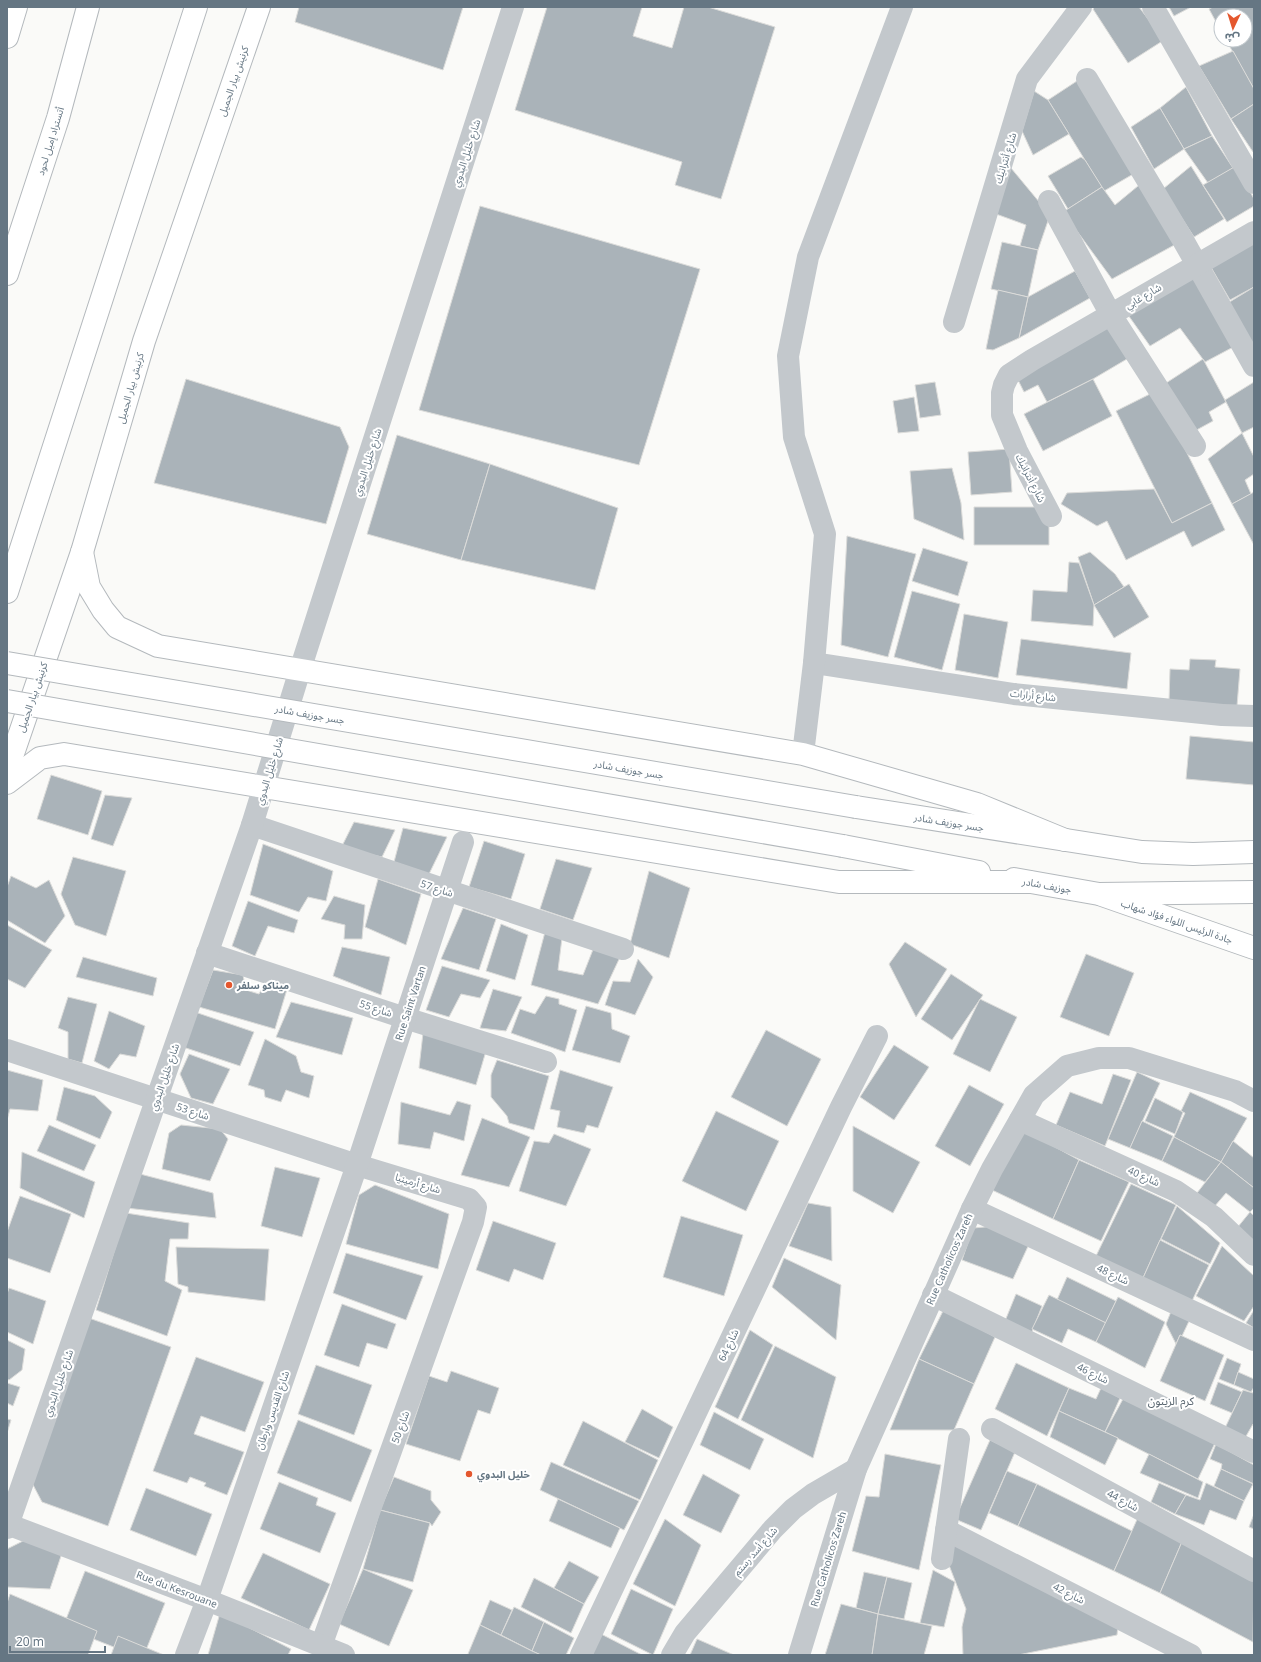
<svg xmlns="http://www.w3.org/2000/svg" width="1261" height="1662" font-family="'Noto Sans','Noto Sans Arabic',sans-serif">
  <rect width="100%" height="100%" fill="#fafaf8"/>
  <!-- building -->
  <g fill="#aab3b9" stroke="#dcdcda">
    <polygon points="299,7 463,7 443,70 295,22"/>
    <polygon points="547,7 642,7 633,36 672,48 684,7 708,7 775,27 721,199 675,185 682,162 515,110"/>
    <polygon points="1095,7 1139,7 1164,40 1128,63 1093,9"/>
    <polygon points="1169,7 1191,7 1174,16"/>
    <polygon points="1213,7 1254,7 1254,89 1226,40 1245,40 1245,16 1221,16 1221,31 1209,9"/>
    <polygon points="1233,51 1254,89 1254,104 1231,119 1199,66"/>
    <polygon points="1080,79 1135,173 1104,191 1048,100"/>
    <polygon points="1186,87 1212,136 1184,149 1160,108"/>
    <polygon points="1034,91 1048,100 1069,134 1033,155 1022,131"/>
    <polygon points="1254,104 1254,152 1253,152 1231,119"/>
    <polygon points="1160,108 1184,149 1154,169 1131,127"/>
    <polygon points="1212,136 1233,168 1208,183 1184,149"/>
    <polygon points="1081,157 1085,160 1102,187 1068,209 1048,176"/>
    <polygon points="1191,166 1224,219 1194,237 1163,189"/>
    <polygon points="1236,166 1254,199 1254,206 1227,222 1203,185"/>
    <polygon points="1011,168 1050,215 1038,250 1020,246 1026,225 996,214"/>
    <polygon points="1144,181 1178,243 1112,279 1063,212 1102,187 1115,205"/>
    <polygon points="480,206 700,269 639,465 419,410"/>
    <polygon points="1254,237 1254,287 1230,300 1208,262"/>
    <polygon points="1002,242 1038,250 1028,297 991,289"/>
    <polygon points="1075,271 1090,298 1019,338 1028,297"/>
    <polygon points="1197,276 1237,345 1205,362 1180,328 1150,346 1126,312"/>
    <polygon points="1254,287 1254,355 1223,306"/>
    <polygon points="998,290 1028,297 1019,338 993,350 986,349"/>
    <polygon points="1110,316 1132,356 1093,379 1047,402 1038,385 1024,392 1018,380"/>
    <polygon points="1203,359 1226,402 1209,412 1213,421 1191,433 1163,385"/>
    <polygon points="186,379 340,427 349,447 326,524 154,483"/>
    <polygon points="1093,379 1112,416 1043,451 1024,414"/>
    <polygon points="935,382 941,415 920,418 915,385"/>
    <polygon points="1254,382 1254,427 1242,433 1225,400"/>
    <polygon points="1156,391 1212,503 1172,523 1116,411"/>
    <polygon points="914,397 919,431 898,433 893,401"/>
    <polygon points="1242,433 1254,457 1254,474 1245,480 1251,494 1232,504 1208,459"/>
    <polygon points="397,435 490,464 461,560 367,534"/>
    <polygon points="1009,449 1012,492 971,495 968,452"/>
    <polygon points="490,464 618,508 595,590 461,560"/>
    <polygon points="952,468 961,503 964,540 914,519 910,471"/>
    <polygon points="1154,489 1172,523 1212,503 1225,530 1192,547 1184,531 1126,560 1107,521 1097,526 1061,504 1067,493"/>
    <polygon points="1254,492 1254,545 1232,504"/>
    <polygon points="974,507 1042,507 1049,525 1049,545 974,545"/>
    <polygon points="847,536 916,554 888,657 841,645"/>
    <polygon points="923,548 968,562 958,596 912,581"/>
    <polygon points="1090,552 1115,574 1124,587 1094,605 1078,557"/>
    <polygon points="1069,562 1079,563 1094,605 1093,626 1031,621 1033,590 1067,592"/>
    <polygon points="1129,584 1149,617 1114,638 1094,605"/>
    <polygon points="912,591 960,604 942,670 894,657"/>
    <polygon points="964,614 1008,622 998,678 955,670"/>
    <polygon points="1021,639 1131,653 1127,689 1016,675"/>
    <polygon points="1190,659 1216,660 1215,667 1240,669 1237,706 1169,701 1170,669 1189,670"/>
    <polygon points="1190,736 1254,742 1254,785 1186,779"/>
    <polygon points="51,775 102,791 88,835 37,819"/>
    <polygon points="105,795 132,798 113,846 91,839"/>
    <polygon points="354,822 395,830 382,857 341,848"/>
    <polygon points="403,828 447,837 429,874 394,862"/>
    <polygon points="484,841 525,854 511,899 469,887"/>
    <polygon points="263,844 333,871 326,901 308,897 299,912 250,895"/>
    <polygon points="73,857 126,871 106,936 75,925 61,894"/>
    <polygon points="556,859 592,868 573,920 540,909"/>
    <polygon points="649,871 690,888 669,958 630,944"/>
    <polygon points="11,876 36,888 49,880 65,916 45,943 7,920 7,887"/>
    <polygon points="378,879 421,894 406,945 365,927"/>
    <polygon points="334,896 365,905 362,939 344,939 345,925 321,919"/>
    <polygon points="248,901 298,920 294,933 268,926 255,956 232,946"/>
    <polygon points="463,908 496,919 479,970 441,959"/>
    <polygon points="501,924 528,935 515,980 486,971"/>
    <polygon points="7,925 52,950 25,988 7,979"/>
    <polygon points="545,932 562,938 558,970 583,975 594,947 621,955 598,1004 531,985"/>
    <polygon points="905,942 947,969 916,1017 889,964"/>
    <polygon points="342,947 390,957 381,995 333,976"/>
    <polygon points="1086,954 1134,973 1109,1036 1060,1017"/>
    <polygon points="83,957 157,978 153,996 76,977"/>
    <polygon points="638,959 653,977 635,1015 605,1005 613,981 630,982"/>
    <polygon points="442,966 490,980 480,998 461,994 449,1017 426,1010"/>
    <polygon points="213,970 243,975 246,990 259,994 268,978 288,986 275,1029 199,1007"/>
    <polygon points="951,974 983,995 952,1040 921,1019"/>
    <polygon points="493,989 522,997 506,1031 480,1028"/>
    <polygon points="546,996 559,999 559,1004 577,1010 565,1052 511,1033 520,1009 535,1014"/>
    <polygon points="68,997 97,1004 82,1063 68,1059 68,1032 58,1028"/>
    <polygon points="980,999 1017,1017 990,1072 953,1054"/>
    <polygon points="291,1002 353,1018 342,1055 276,1037"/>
    <polygon points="586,1006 611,1013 612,1029 630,1036 620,1063 572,1050"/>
    <polygon points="109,1011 145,1026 136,1057 120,1054 109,1069 94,1061"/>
    <polygon points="192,1011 254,1032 240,1066 180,1046"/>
    <polygon points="766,1030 821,1059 787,1126 731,1097"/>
    <polygon points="423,1033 486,1051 476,1085 419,1068"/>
    <polygon points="265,1039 296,1056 301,1072 314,1076 309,1098 286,1090 281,1102 265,1097 264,1090 248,1085"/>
    <polygon points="894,1045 929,1067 894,1120 860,1097"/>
    <polygon points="189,1054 230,1069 213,1104 191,1098 180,1074"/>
    <polygon points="497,1060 549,1076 534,1130 509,1123 507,1116 491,1097 491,1075"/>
    <polygon points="7,1070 43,1080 38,1111 10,1109 7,1120"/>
    <polygon points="560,1070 613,1087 598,1128 587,1125 584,1133 557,1127 560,1111 550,1109"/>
    <polygon points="1137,1072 1160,1083 1130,1148 1108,1139"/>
    <polygon points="1113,1074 1131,1080 1105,1146 1056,1125 1070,1092 1102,1104"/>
    <polygon points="969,1085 1004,1104 970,1166 935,1146"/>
    <polygon points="64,1087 95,1096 112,1112 100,1139 56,1120"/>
    <polygon points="1190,1092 1247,1118 1221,1162 1174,1137 1185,1113 1181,1111"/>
    <polygon points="1155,1098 1183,1112 1175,1134 1145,1121"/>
    <polygon points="457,1101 471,1105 464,1141 434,1132 430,1149 398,1144 401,1102 450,1115"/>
    <polygon points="716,1111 779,1141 746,1211 682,1181"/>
    <polygon points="482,1118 530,1137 509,1187 461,1175"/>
    <polygon points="1142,1121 1173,1136 1162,1161 1130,1148"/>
    <polygon points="49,1125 96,1145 84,1171 37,1151"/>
    <polygon points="181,1125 220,1129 228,1139 210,1181 162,1169 169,1133"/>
    <polygon points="853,1126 920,1162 893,1213 853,1191"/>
    <polygon points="1020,1128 1079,1160 1053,1219 992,1190"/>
    <polygon points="554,1134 591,1149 566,1206 519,1191 534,1141 549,1143"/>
    <polygon points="1174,1137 1221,1162 1205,1182 1162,1161"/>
    <polygon points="1233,1141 1254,1158 1254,1188 1221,1162"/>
    <polygon points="22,1152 95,1182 84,1218 20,1188"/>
    <polygon points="1079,1160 1129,1182 1101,1241 1053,1219"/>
    <polygon points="1221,1162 1254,1188 1254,1208 1250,1212 1226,1193 1214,1207 1197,1193"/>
    <polygon points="275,1167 320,1178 302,1237 261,1226"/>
    <polygon points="140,1174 213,1193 216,1218 126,1208"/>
    <polygon points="1131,1184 1176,1205 1143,1278 1096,1256"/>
    <polygon points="375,1185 449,1214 438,1269 346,1244 359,1195"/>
    <polygon points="20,1196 71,1214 50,1273 7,1258 7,1232"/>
    <polygon points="808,1203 831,1207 832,1261 789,1246"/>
    <polygon points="1177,1206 1220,1243 1210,1264 1161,1239"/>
    <polygon points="1250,1212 1254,1216 1254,1246 1237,1228"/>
    <polygon points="126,1213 189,1223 188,1239 170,1239 165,1281 182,1290 167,1336 96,1310"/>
    <polygon points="681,1216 743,1235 724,1296 663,1277"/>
    <polygon points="493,1221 556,1243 543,1280 514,1269 509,1282 476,1270"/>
    <polygon points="997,1226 1030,1242 1013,1279 962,1260 973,1228"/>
    <polygon points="1160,1240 1209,1265 1192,1301 1143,1278"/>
    <polygon points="1222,1246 1254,1276 1254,1306 1244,1321 1196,1296"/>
    <polygon points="176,1247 269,1249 265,1301 188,1292 188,1287 178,1284"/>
    <polygon points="346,1253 423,1276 406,1320 333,1293"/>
    <polygon points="784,1258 841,1285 836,1340 772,1287"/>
    <polygon points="1067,1277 1116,1301 1106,1323 1057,1300"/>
    <polygon points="9,1288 46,1301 33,1344 7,1332 7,1294"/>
    <polygon points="1016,1294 1042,1306 1031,1334 1005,1321"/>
    <polygon points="1049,1295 1106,1323 1096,1342 1068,1329 1062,1343 1032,1329"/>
    <polygon points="1118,1297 1165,1322 1145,1368 1096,1342"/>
    <polygon points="342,1304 396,1324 387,1349 367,1343 359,1367 324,1355"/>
    <polygon points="944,1309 995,1337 974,1384 919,1359"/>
    <polygon points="1172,1309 1190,1319 1182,1336 1180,1335 1176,1344 1166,1324"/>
    <polygon points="1254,1310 1254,1328 1246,1323"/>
    <polygon points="86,1317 171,1347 108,1526 42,1502 30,1479"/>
    <polygon points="750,1330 773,1345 738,1419 715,1407"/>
    <polygon points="1180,1335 1224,1355 1205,1401 1160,1381"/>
    <polygon points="7,1340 25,1349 22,1370 9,1380 7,1379"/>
    <polygon points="775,1346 836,1377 813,1458 741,1420"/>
    <polygon points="196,1357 264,1382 245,1432 201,1416 194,1434 244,1452 227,1495 204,1486 206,1483 190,1477 187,1483 153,1471"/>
    <polygon points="1227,1358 1241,1364 1234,1385 1219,1379"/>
    <polygon points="919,1359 974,1384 954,1430 890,1430"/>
    <polygon points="1016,1363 1069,1388 1047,1436 995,1409"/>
    <polygon points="316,1365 372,1385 354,1435 298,1414"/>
    <polygon points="451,1371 499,1388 490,1414 478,1410 460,1461 406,1444 429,1376 447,1382"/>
    <polygon points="1238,1372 1254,1379 1254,1387 1251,1392 1234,1385"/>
    <polygon points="1218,1382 1242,1392 1232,1413 1210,1404"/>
    <polygon points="7,1383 20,1387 13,1406 7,1403"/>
    <polygon points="1069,1388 1096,1399 1101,1388 1120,1398 1105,1432 1059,1411"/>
    <polygon points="1243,1390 1253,1393 1254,1391 1254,1424 1253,1424 1245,1438 1225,1428"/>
    <polygon points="1123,1399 1215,1443 1198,1479 1105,1432"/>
    <polygon points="642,1409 673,1427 659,1458 625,1442"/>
    <polygon points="1059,1411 1118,1438 1105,1465 1050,1437"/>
    <polygon points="714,1412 764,1439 750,1470 700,1445"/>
    <polygon points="7,1419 11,1420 7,1433"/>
    <polygon points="298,1420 372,1450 351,1502 277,1473"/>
    <polygon points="583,1421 658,1460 640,1500 563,1465"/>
    <polygon points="990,1440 1015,1452 981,1530 955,1519"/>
    <polygon points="1216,1444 1254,1465 1254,1484 1221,1469 1222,1464 1210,1459"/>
    <polygon points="885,1454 941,1465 919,1570 852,1551 866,1496 879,1497"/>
    <polygon points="1149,1454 1203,1482 1198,1498 1140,1473"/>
    <polygon points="551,1462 639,1501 624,1530 540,1490"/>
    <polygon points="1221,1469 1253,1484 1244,1501 1214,1486"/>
    <polygon points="1007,1471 1037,1484 1018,1526 989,1513"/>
    <polygon points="703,1474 740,1495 721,1533 683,1515"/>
    <polygon points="394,1477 431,1491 431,1500 441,1512 432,1526 430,1523 380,1510"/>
    <polygon points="279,1482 318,1498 316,1505 336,1513 320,1553 260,1529"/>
    <polygon points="1159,1483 1186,1495 1175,1514 1151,1502"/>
    <polygon points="1206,1483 1244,1501 1236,1520 1210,1510 1204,1525 1175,1514 1186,1495 1200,1500"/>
    <polygon points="1037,1484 1132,1531 1114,1571 1018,1526"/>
    <polygon points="146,1488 212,1514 196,1556 130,1530"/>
    <polygon points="558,1499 620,1528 611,1548 549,1521"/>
    <polygon points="380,1510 430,1523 413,1582 363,1569"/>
    <polygon points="1254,1514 1254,1529 1249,1527"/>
    <polygon points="1139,1515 1184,1537 1160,1593 1114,1571"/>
    <polygon points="665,1519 701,1545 675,1606 633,1584"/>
    <polygon points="1184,1537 1254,1575 1253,1642 1160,1593"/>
    <polygon points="29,1538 63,1550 50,1589 7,1587 7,1549"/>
    <polygon points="949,1538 1118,1625 1117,1635 1018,1655 963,1655 962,1627 966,1609 947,1560"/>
    <polygon points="263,1553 330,1584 309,1630 241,1598"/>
    <polygon points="569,1561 599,1577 584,1604 554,1588"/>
    <polygon points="363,1569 413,1590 389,1646 339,1624"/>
    <polygon points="933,1570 955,1582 944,1627 920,1623"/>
    <polygon points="85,1571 165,1603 144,1655 134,1655 63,1627"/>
    <polygon points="864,1572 887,1577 878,1614 856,1608"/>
    <polygon points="887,1577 912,1583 904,1619 878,1614"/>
    <polygon points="534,1578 584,1604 571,1633 521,1607"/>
    <polygon points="631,1589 673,1609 653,1655 611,1634"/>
    <polygon points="10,1594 97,1631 88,1655 7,1655 7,1603"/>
    <polygon points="490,1600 512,1610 501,1635 480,1625"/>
    <polygon points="841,1604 878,1614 872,1655 825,1655"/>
    <polygon points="514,1607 544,1622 532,1651 501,1635"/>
    <polygon points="220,1613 291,1649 288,1655 208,1655"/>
    <polygon points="878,1614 932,1626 924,1655 872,1655"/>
    <polygon points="544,1622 574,1638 566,1655 541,1655 532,1651"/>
    <polygon points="480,1625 532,1651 541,1655 471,1655 468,1654"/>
    <polygon points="601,1634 642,1655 592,1655"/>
    <polygon points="118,1636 164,1655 111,1655"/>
    <polygon points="697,1639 734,1655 690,1655"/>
  </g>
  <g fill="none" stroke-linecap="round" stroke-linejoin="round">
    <!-- trunk casing -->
    <g stroke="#b4b9bd" stroke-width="24">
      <g id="trunk">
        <polyline points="7,592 196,7"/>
        <polyline points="7,771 82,552 144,341 259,7"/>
        <polyline points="1102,895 1254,948"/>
      </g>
    </g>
    <!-- motorway casing -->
    <g stroke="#b4b9bd" stroke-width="24">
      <g id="motorway">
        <polyline points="7,37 16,7"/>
        <polyline points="7,274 58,118 88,7"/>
        <polyline points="82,552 89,587 103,610 117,627 158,646 803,754 977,804 1065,840"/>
        <polyline points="7,783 40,758 64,754 839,882 1029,882"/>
        <polyline points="856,807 1142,852 1193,854 1254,852"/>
        <polyline points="843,846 979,872"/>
        <polyline points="1014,879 1099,894 1254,892"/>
      </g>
    </g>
    <!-- pedestrian -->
    <g stroke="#c3c8cc" stroke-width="22">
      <polyline points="1153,7 1254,183"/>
      <polyline points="1087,79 1183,240 1254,366"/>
      <polyline points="1049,201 1111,315 1195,446"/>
      <polyline points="946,1530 1191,1655"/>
      <polyline points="942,1559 959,1439"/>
    </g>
    <!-- minor -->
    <g stroke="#c3c8cc" stroke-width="22">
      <polyline points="954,322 1027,79 1081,7"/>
      <polyline points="1051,516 1017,451 1002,415 1002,393 1004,385 1009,375 1032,360 1254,232"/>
      <polyline points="814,663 1014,694 1222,715 1254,716"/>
      <polyline points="300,670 513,7"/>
      <polyline points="803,754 814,663 825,534 794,437 788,356 808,257 902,7"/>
      <polyline points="252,825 623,949"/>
      <polyline points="207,953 405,1018 546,1062"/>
      <polyline points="7,1050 357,1165 469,1199 476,1207 473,1222 321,1646"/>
      <polyline points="1020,1120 1176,1191 1214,1217 1254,1255"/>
      <polyline points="972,1209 1254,1340"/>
      <polyline points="933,1295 1254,1452"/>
      <polyline points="992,1429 1254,1571"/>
      <polyline points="7,1524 207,1600 344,1655"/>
      <polyline points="186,1655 207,1600 357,1165 463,842"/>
      <polyline points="581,1655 841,1107 877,1036"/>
      <polyline points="672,1655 685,1633 773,1529 793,1509 813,1494 856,1469"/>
      <polyline points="799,1655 856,1469 972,1209 992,1169 1034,1095 1067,1066 1099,1058 1129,1058 1235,1091 1254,1101"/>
    </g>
    <!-- tertiary -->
    <polyline stroke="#c3c8cc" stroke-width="22" points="7,1528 252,825 300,670"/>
    <!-- trunk -->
    <use href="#trunk" stroke="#fff" stroke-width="22"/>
    <!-- motorway -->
    <use href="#motorway" stroke="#fff" stroke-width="22"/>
    <!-- motorway-bridge casing -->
    <g stroke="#b4b9bd" stroke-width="24" stroke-linecap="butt">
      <g id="motorway-bridge">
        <polyline points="7,663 856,807"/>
        <polyline points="7,701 843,846"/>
      </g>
    </g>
    <!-- motorway-bridge -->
    <use href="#motorway-bridge" stroke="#fff" stroke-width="22"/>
  </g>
  <!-- markers -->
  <g fill="#e4572e" stroke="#fff" stroke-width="1.5">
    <circle cx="229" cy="985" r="4"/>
    <circle cx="469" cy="1474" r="4"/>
  </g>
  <g text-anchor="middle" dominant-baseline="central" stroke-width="4" stroke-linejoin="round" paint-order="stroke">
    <!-- street labels -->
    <g font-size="10" fill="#657683" stroke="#fff">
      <text transform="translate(233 81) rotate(-71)">كرنيش بيار الجميل</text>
      <text transform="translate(50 141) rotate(-73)">أتستراد إميل لحود</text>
      <text transform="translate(466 153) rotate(-72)">شارع خليل البدوي</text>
      <text transform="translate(1005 158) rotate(-73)">شارع أنترانيك</text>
      <text transform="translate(1143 296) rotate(-30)">شارع غابي</text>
      <text transform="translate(130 388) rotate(-74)">كرنيش بيار الجميل</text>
      <text transform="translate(367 462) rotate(-72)">شارع خليل البدوي</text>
      <text transform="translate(1031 478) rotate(63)">شارع أنترانيك</text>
      <text transform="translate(1033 695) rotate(6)">شارع أرارات</text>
      <text transform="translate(32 697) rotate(-71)">كرنيش بيار الجميل</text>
      <text transform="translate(310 714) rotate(10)">جسر جوزيف شادر</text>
      <text transform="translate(629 769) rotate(10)">جسر جوزيف شادر</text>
      <text transform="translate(269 771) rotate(-73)">شارع خليل البدوي</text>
      <text transform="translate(949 822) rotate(9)">جسر جوزيف شادر</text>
      <text transform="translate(1047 885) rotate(10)">جوزيف شادر</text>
      <text transform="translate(437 888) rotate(18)">شارع 57</text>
      <text transform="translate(1177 921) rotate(19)">جادة الرئيس اللواء فؤاد شهاب</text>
      <text transform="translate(410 1003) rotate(-72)">Rue Saint Vartan</text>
      <text transform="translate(376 1008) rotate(18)">شارع 55</text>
      <text transform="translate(164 1077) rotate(-71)">شارع خليل البدوي</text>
      <text transform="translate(193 1111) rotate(18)">شارع 53</text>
      <text transform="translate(1144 1176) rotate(24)">شارع 40</text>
      <text transform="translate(418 1183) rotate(17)">شارع أرمينيا</text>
      <text transform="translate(949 1259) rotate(-66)">Rue Catholicos Zareh</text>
      <text transform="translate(1113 1274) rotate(25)">شارع 48</text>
      <text transform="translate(728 1345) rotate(-65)">شارع 64</text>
      <text transform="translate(1093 1373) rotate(26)">شارع 46</text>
      <text transform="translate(58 1383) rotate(-71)">شارع خليل البدوي</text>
      <text transform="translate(272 1410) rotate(-71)">شارع القديس وارطان</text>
      <text transform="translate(400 1427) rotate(-70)">شارع 50</text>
      <text transform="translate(1123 1500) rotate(28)">شارع 44</text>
      <text transform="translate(755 1551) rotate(-49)">شارع أسد رستم</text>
      <text transform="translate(828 1559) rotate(-73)">Rue Catholicos Zareh</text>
      <text transform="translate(177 1589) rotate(21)">Rue du Kesrouane</text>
      <text transform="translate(1069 1593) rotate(27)">شارع 42</text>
    </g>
    <!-- poi labels -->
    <g font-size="10" font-weight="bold" fill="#657683" stroke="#fff" text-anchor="start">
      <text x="237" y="985">ميناكو سلفر</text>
      <text x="477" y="1474">خليل البدوي</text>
    </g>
    <!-- neighbourhood labels -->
    <g font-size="11" fill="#57646e" stroke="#fff">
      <text x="1171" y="1400">كرم الزيتون</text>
    </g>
  </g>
  <!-- border -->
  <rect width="1261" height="1662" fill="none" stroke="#657683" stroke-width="16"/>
  <!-- north arrow -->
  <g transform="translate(1233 28) rotate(184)"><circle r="19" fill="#ffffff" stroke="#c1c8cd"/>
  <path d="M0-3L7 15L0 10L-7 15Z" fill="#e4572e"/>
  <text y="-6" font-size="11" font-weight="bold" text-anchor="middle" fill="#657683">ش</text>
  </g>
  <!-- scale -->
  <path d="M10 1646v6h95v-6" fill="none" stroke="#657683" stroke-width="2"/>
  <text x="16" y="1646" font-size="12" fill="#657683" stroke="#ffffff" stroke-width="3" paint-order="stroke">20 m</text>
</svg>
